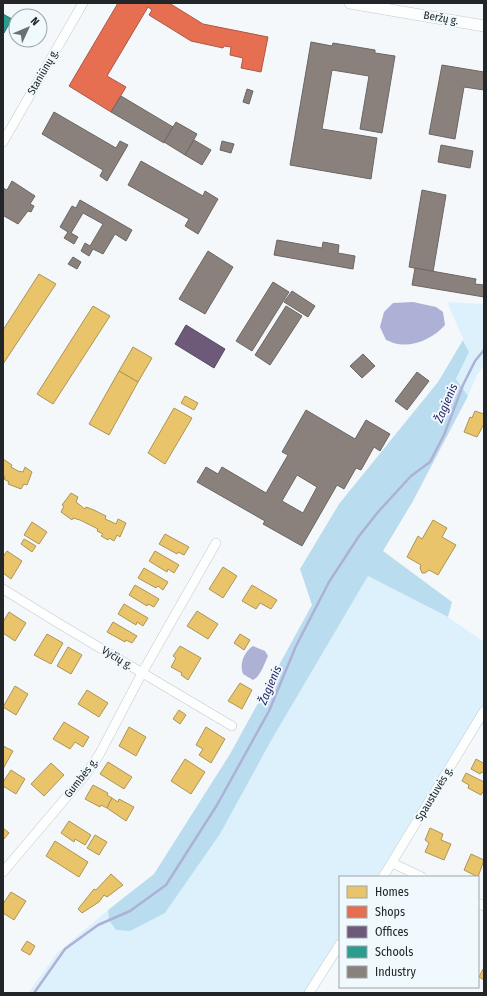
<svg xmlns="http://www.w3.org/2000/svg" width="487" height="996" font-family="'Fira Sans Condensed',sans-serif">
  <rect width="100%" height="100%" fill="#f4f8fa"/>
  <!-- green -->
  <g fill="#ddf1fd">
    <polygon points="447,302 484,304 484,365 477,375 468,396 456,379 469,352"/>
    <polygon points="368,576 448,617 484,642 484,704 377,877 340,877 340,937 306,993 28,993 57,953 108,910 109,920 165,913 220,834 272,739"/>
  </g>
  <!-- forest -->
  <polygon fill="#badcef" points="463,340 469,352 456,379 468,396 413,501 383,551 452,602 448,617 368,576 272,739 220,834 165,913 130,931 116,930 109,920 108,910 154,874 230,754 312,605 300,569 339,504 438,382"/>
  <!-- water -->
  <g fill="#adb1d6">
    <path d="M413,302L436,307L443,312L445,325C435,337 415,347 398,344C394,344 390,341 386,340L380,327L384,312L393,303Z"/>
    <path d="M253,646L265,651L268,656C264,664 261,676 253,680L243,674C239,664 244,652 253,646Z"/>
  </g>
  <!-- homes -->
  <g fill="#e9c46a" stroke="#ad9556">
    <polygon points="39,274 56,284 3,364 3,330"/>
    <polygon points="93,306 110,316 53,404 37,394"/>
    <polygon points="133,347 152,358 138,382 119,371"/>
    <polygon points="119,371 138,382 109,435 89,424"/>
    <polygon points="185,396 198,403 194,410 181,403"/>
    <polygon points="174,408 192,418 165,464 148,453"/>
    <polygon points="475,411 484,414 484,424 477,437 464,432 470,417 472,418"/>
    <polygon points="3,459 12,465 11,467 18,471 23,472 25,467 32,472 27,485 24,484 21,489 8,484 9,482 4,479 5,477 3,476"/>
    <polygon points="71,493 78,497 76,502 85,509 86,507 94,510 106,516 105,519 112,522 116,524 118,519 126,523 120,537 117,535 114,541 109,538 108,540 101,536 103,534 97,531 98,529 80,520 73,518 72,520 61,512 64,506 62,505"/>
    <polygon points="433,520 447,528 442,537 456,545 438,575 429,570 425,573 422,573 420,568 421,565 407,557 418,536 422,539"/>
    <polygon points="32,522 47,532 39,544 24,535"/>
    <polygon points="165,534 189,547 184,555 178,552 177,554 159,544"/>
    <polygon points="24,539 36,546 32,552 21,544"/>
    <polygon points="7,551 22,561 11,579 3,573 3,557"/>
    <polygon points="155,551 179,565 174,573 168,569 167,572 149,561"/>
    <polygon points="223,567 237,576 223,598 209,589"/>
    <polygon points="144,568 168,582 163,590 158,586 156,588 138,578"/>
    <polygon points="135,585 159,599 154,607 148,604 147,606 129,595"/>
    <polygon points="252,585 277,600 271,609 260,603 256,609 242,601"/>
    <polygon points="124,604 148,618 143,626 137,622 136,625 118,614"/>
    <polygon points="197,611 218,624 208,639 187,626"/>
    <polygon points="9,612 26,623 15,641 3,633 3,622"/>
    <polygon points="113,622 137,636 132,643 126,640 125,642 107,632"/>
    <polygon points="47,634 63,643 51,664 34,655"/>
    <polygon points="240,634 250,640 244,650 234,643"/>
    <polygon points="180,646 201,658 188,680 181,675 182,673 171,667 176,658 173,656"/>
    <polygon points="68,647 82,655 71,674 57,666"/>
    <polygon points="240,683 252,690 242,709 228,701"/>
    <polygon points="15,686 28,694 16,715 3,707"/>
    <polygon points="87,690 108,703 99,717 78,704"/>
    <polygon points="179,710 186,715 180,724 173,719"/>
    <polygon points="64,722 89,737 83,747 75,742 70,749 53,739"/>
    <polygon points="129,727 146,737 136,756 119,746"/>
    <polygon points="206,727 225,739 211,763 199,755 203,749 196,745"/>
    <polygon points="3,746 13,751 3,769"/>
    <polygon points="185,759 205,772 191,794 171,781"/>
    <polygon points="476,759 483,763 484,761 484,773 481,772 480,774 471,769"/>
    <polygon points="108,762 132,777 124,789 100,774"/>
    <polygon points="51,763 64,775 44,796 31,784"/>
    <polygon points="11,770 25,779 16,794 3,786 3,782"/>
    <polygon points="466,773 484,782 484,790 481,795 468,788 469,785 462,781"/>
    <polygon points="93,785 108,793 107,795 112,798 107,808 101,805 100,807 85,799"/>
    <polygon points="112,798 118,802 119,799 134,807 126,821 107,808"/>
    <polygon points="69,821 91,835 85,845 75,839 74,842 61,833"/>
    <polygon points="3,828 9,833 3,840"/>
    <polygon points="430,828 443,834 441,840 451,844 444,860 425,852 429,843 425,840"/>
    <polygon points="95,835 107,842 99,855 87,848"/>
    <polygon points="55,841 88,862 79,877 46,856"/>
    <polygon points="471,854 484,860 478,877 464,870"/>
    <polygon points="111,874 123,885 107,897 104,895 99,902 82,913 78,909 94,889 96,890"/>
    <polygon points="11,892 26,901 14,920 3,913 3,904"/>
    <polygon points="27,941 35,946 30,955 21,950"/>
    <polygon points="483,969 484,970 484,980 479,977"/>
  </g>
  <!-- shops -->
  <polygon fill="#e76f51" stroke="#ac5945" points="118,3 169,3 203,24 268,37 261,72 241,68 243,58 230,55 231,47 224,46 223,48 191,41 149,15 152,10 148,7 107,76 126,87 111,112 69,86"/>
  <!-- offices -->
  <polygon fill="#6d597a" stroke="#564a61" points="186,325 225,349 214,368 175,344"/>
  <!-- schools -->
  <polygon fill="#2a9d8f" stroke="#287970" points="3,14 12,19 4,33 3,33"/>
  <!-- industry -->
  <g fill="#8a817c" stroke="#6b6663" fill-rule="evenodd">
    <polygon points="311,42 332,46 333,43 375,50 375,53 395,56 382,133 360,129 369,76 332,70 322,129 377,138 371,179 290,165"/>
    <polygon points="442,65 484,72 484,90 464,87 455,139 429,134"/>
    <polygon points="247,89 253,91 249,104 243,102"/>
    <polygon points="121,96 173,127 164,143 111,112"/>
    <polygon points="54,112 116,148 120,141 128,145 107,181 100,176 103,170 42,134"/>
    <polygon points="176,122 197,134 185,155 164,142"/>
    <polygon points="194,140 211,150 202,165 185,155"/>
    <polygon points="222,141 234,144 231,153 220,150"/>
    <polygon points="441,145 473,151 470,168 438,162"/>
    <polygon points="141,161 203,196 205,191 218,199 198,234 185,226 189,219 128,185"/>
    <polygon points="12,181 35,196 30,204 34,206 31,212 28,211 18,224 4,216 3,217 3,188 7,190"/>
    <polygon points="422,190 446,195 433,272 409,267"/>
    <polygon points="80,200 132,230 126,241 115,234 103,254 93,249 89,256 81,251 85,243 90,246 103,224 83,213 71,233 78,237 74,244 64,238 68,232 60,227 72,206 76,208"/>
    <polygon points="277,240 322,248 323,242 339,245 338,253 355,256 353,269 274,255"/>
    <polygon points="208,251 233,267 205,314 179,299"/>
    <polygon points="73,257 81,262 77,269 68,264"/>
    <polygon points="415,268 476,279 475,284 484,285 484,297 412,285"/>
    <polygon points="273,282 289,292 252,351 236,341"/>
    <polygon points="292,291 315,306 308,317 284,302"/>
    <polygon points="286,306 302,316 270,365 255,355"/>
    <polygon points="363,354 375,366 362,378 350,366"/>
    <polygon points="417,372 429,381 407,410 395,401"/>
    <path d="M306,410L355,439L366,420L390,434L380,451L374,447L361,470L356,468L344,489L337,485L302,546L263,524L265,521L197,482L206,467L218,474L222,467L266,493L288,455L282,452ZM297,475L317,487L303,513L282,501Z"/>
  </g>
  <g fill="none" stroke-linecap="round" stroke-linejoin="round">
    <!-- stream -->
    <polyline stroke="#adb1d6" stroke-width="2.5" points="34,993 65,949 98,925 130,911 166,885 217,805 269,711 296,646 329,582 359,536 378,512 411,476 430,462 444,435 463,385 475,361 484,350"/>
    <!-- minor casing -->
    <g stroke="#c5c9cb" stroke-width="10">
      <g id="minor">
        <polyline points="3,142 83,3"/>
        <polyline points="3,589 58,623 232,726"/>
        <polyline points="392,863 422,877"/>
        <polyline points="3,872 86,774 99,755 142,673 216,543"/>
        <polyline points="383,877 484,711"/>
        <polyline points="478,903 484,906"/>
        <polyline points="309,993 340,944"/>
      </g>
    </g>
    <!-- major casing -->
    <g stroke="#c5c9cb" stroke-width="12">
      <polyline id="major" points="350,3 484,26"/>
    </g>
    <!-- minor -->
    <use href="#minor" stroke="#fdfefe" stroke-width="9"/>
    <!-- major -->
    <use href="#major" stroke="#fdfefe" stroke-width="11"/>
  </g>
  <g text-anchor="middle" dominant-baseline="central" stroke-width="4" stroke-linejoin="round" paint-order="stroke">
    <!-- street labels -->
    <g font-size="11" fill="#222628" stroke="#f0f9fe">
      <text transform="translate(441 18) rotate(10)">Beržų g.</text>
      <text transform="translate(43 72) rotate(-60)">Staniūnų g.</text>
      <text transform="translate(117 658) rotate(31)">Vyčių g.</text>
      <text transform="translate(81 778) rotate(-52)">Gumbės g.</text>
      <text transform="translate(434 794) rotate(-59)">Spaustuvės g.</text>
    </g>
    <!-- water labels -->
    <g font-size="12" font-style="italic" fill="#2b2766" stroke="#f0f9fe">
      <text transform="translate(446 403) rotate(-67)">Žagienis</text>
      <text transform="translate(270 685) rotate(-67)">Žagienis</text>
    </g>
  </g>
  <!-- border -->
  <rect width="487" height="996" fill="none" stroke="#222628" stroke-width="8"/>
  <!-- legend -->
  <rect x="339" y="876" width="140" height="112" fill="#f0f9fe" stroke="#9ea5a8"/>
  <rect x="347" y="886" width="20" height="12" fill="#e9c46a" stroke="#9ea5a8"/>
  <text x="375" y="896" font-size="12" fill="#222628">Homes</text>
  <rect x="347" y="906" width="20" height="12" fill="#e76f51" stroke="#9ea5a8"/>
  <text x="375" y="916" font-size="12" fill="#222628">Shops</text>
  <rect x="347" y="926" width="20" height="12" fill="#6d597a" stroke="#9ea5a8"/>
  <text x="375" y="936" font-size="12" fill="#222628">Offices</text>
  <rect x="347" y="946" width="20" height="12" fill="#2a9d8f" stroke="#9ea5a8"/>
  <text x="375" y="956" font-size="12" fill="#222628">Schools</text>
  <rect x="347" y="966" width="20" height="12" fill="#8a817c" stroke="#9ea5a8"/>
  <text x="375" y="976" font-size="12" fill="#222628">Industry</text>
  <!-- north arrow -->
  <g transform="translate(28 28) rotate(46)"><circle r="19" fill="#f0f9fe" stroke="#9ea5a8"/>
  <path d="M0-3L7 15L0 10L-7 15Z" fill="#6c7072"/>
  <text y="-6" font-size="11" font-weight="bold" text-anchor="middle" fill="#222628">N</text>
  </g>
</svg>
